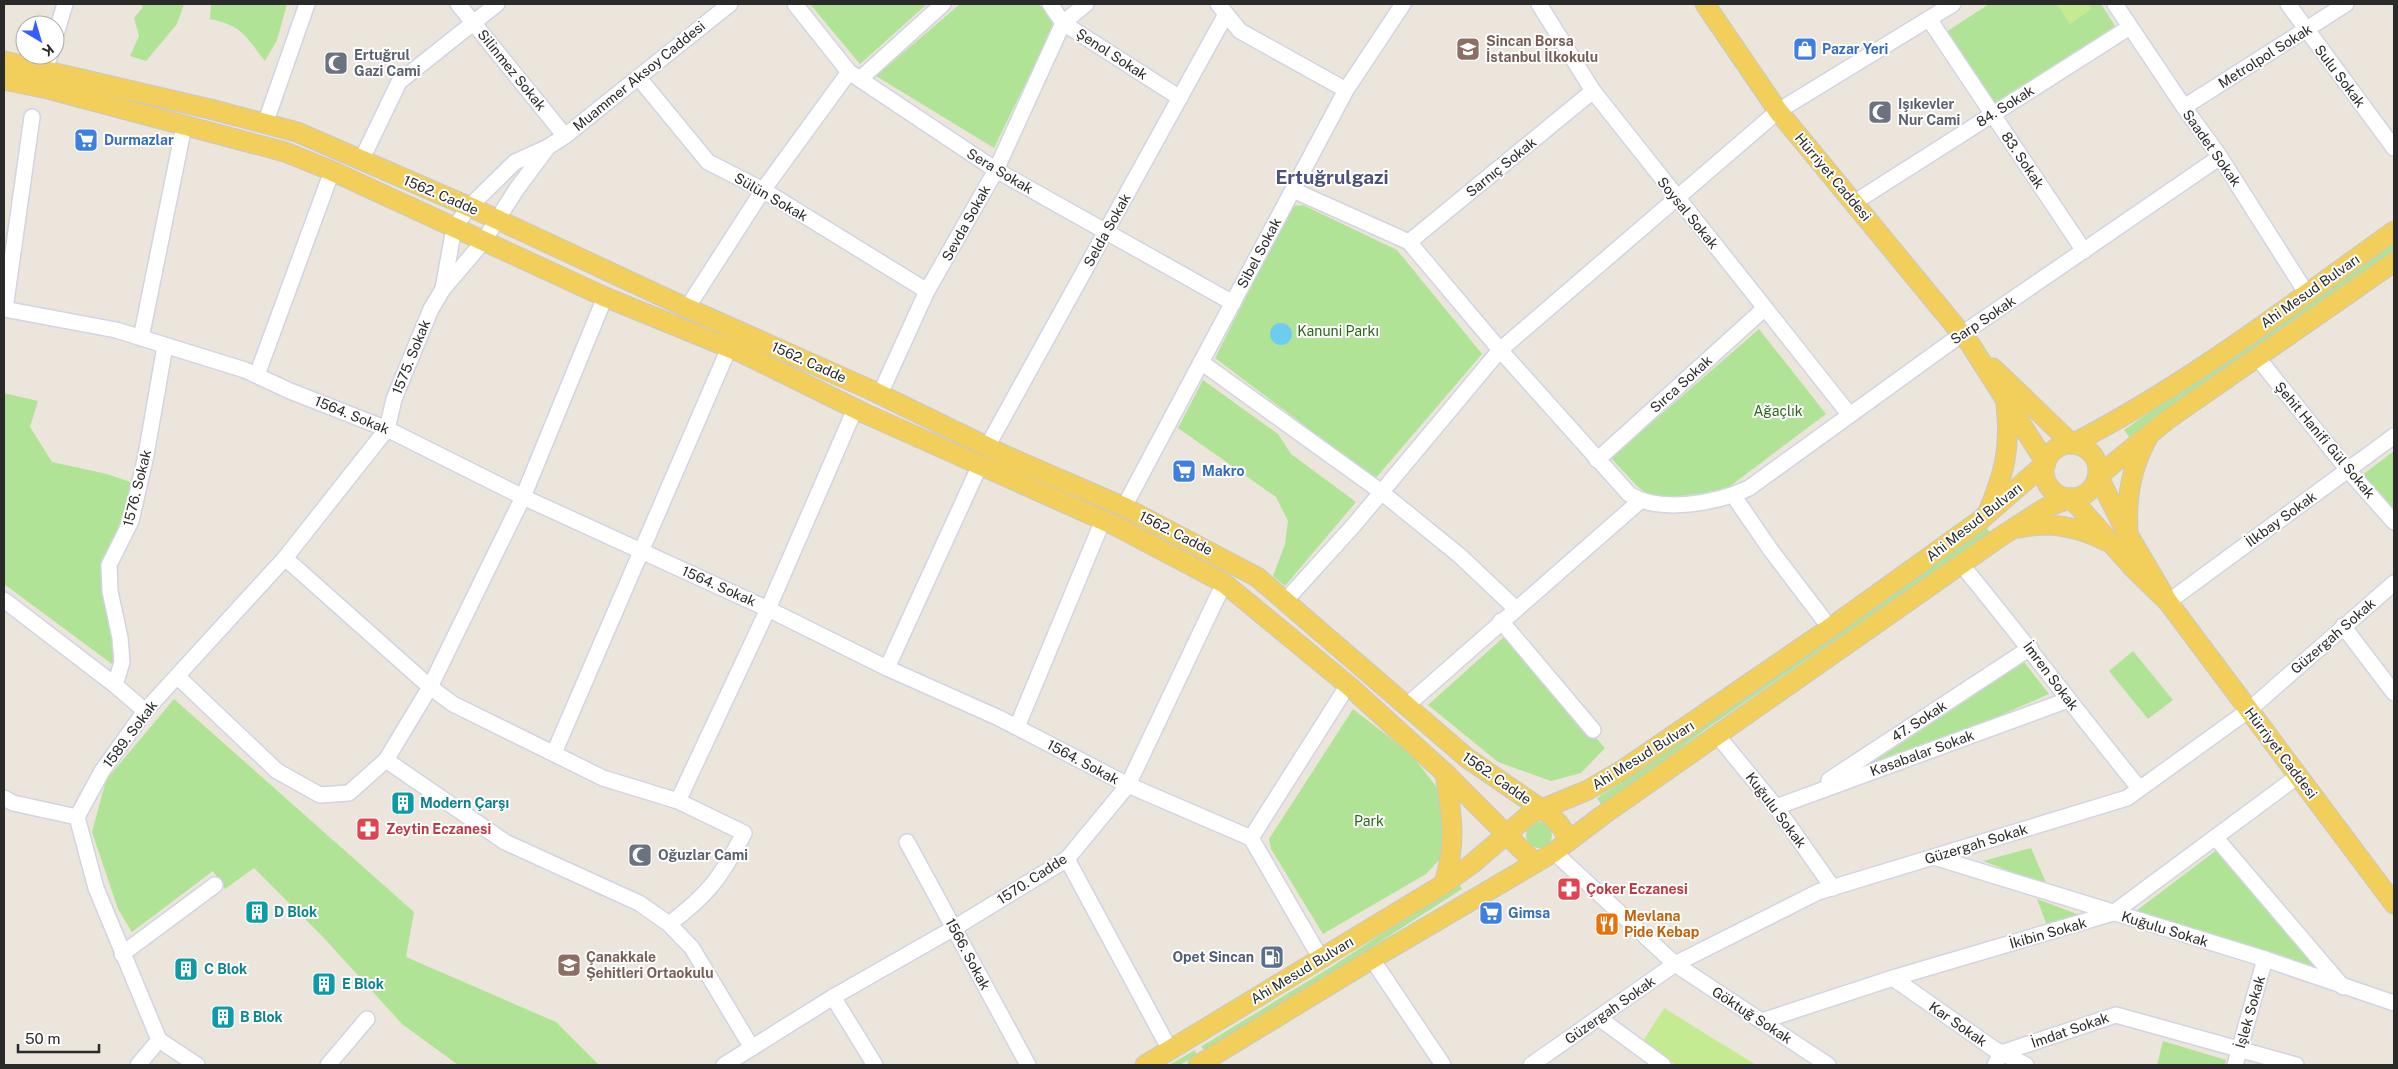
<svg xmlns="http://www.w3.org/2000/svg" width="2398" height="1069" font-family="'Public Sans',sans-serif">
  <rect width="100%" height="100%" fill="#ece5db"/>
  <!-- green -->
  <g fill="#b1e397">
    <polygon points="140,4 184,4 177,24 146,61 130,56 139,36 134,18 143,7"/>
    <path d="M211,4H287L277,40L265,61C245,36 243,26 210,19Z"/>
    <polygon points="810,4 927,4 860,64"/>
    <polygon points="960,4 1039,4 1055,23 994,148 876,76"/>
    <polygon points="1989,4 2101,4 2117,29 1995,109 1946,32"/>
    <polygon points="1303,205 1397,250 1482,354 1375,479 1215,358 1292,206"/>
    <polygon points="2394,243 2394,251 2129,437 2124,430"/>
    <polygon points="1759,329 1826,414 1729,487 1704,493 1672,497 1649,495 1637,486 1611,458"/>
    <polygon points="1203,380 1278,434 1291,454 1356,502 1285,586 1273,576 1285,544 1288,521 1276,497 1178,428"/>
    <polygon points="4,393 38,401 30,427 52,462 107,474 136,484 104,561 117,658 112,664 4,584"/>
    <polygon points="2394,451 2394,513 2361,476"/>
    <polygon points="1987,528 1990,533 1706,729 1602,806 1597,798 1644,768"/>
    <polygon points="1506,635 1605,748 1581,773 1551,781 1498,762 1428,705"/>
    <polygon points="2133,651 2173,700 2148,719 2109,671"/>
    <polygon points="2024,662 2049,694 1926,748 1878,766 1873,762"/>
    <polygon points="174,699 414,912 406,957 556,1022 599,1065 458,1065 402,1024 323,937 254,868 225,889 213,871 132,932 118,909 92,832 106,780"/>
    <polygon points="1353,709 1411,754 1438,789 1446,827 1444,855 1426,874 1323,934 1271,849 1269,839"/>
    <circle cx="1539" cy="835" r="13"/>
    <polygon points="2031,848 2047,885 1983,861"/>
    <polygon points="2218,849 2319,970 2136,911"/>
    <polygon points="1459,884 1462,889 1333,972 1205,1050 1202,1048 1202,1046 1331,967"/>
    <polygon points="2037,899 2088,918 2049,931"/>
    <polygon points="2163,1041 2226,1060 2225,1065 2157,1065"/>
    <polygon points="1195,1050 1197,1055 1180,1065 1169,1065"/>
  </g>
  <!-- pitch -->
  <g fill="#c5eb92">
    <polygon points="2057,4 2088,4 2092,9 2070,24"/>
    <polygon points="1664,1008 1756,1065 1676,1065 1641,1044"/>
  </g>
  <!-- water -->
  <circle fill="#6dcdf0" cx="1281" cy="334" r="11"/>
  <g fill="none" stroke-linecap="round" stroke-linejoin="round">
    <!-- minor casing -->
    <g stroke="#d1d4e3" stroke-width="18">
      <g id="minor">
        <polyline points="458,4 565,136"/>
        <polyline points="795,4 849,72 996,170 1233,303"/>
        <polyline points="1050,4 1063,23 1180,98"/>
        <polyline points="1218,4 1240,31 1346,90"/>
        <polyline points="1539,4 1593,91 1849,414"/>
        <polyline points="2115,4 2184,107 2220,157 2307,294"/>
        <polyline points="2288,4 2394,148"/>
        <polyline points="1929,19 2084,251"/>
        <polyline points="55,37 65,4"/>
        <polyline points="45,70 50,55"/>
        <polyline points="639,78 708,162 763,190 927,291"/>
        <polyline points="860,79 943,4"/>
        <polyline points="2184,107 2346,4"/>
        <polyline points="265,124 307,4"/>
        <polyline points="361,161 399,82 497,4"/>
        <path d="M1293,190L1409,242L1500,350L1629,494C1660,514 1717,503 1749,488L1962,334L2220,157"/>
        <polyline points="1855,202 2130,27"/>
        <polyline points="1409,242 1593,91"/>
        <polyline points="443,289 454,228 469,207 515,162 548,147 565,136 730,4"/>
        <polyline points="687,308 763,190 849,72"/>
        <polyline points="4,309 116,330 245,370 290,391 387,429 523,497 768,609 887,668 999,718 1128,785 1251,838 1348,685"/>
        <polyline points="5,309 32,117"/>
        <polyline points="141,338 184,126"/>
        <polyline points="2257,357 2348,470 2394,522"/>
        <polyline points="1201,362 1380,491 1459,555 1515,608"/>
        <polyline points="257,375 332,171"/>
        <polyline points="880,394 927,291 996,170 1063,23 1086,4"/>
        <polyline points="987,447 1226,14"/>
        <polyline points="1597,460 1765,308"/>
        <polyline points="1733,495 1770,549 1830,628"/>
        <polyline points="1124,507 1346,90 1403,4"/>
        <path d="M285,558L430,687L453,704L603,778L678,801L744,833C722,876 708,895 669,924"/>
        <path d="M1961,564C2022,638 2079,714 2139,788"/>
        <polyline points="4,600 115,685 145,711"/>
        <polyline points="1286,600 1354,525 1500,350 1778,111 1953,4"/>
        <polyline points="2168,602 2394,436"/>
        <polyline points="1501,621 1593,730"/>
        <polyline points="2343,626 2394,693"/>
        <polyline points="887,668 980,465"/>
        <polyline points="178,677 277,771 320,795 349,793 386,760 430,687 523,497 605,297"/>
        <polyline points="115,685 122,662 120,638 110,591 109,565 131,521 146,455 165,346"/>
        <polyline points="1406,706 1640,501"/>
        <polyline points="1017,727 1103,520"/>
        <polyline points="1717,735 1776,807 1833,888"/>
        <polyline points="554,753 729,348"/>
        <polyline points="386,760 505,842 639,903 669,924 692,948 752,1048"/>
        <polyline points="1829,780 2030,648"/>
        <polyline points="4,798 13,803 77,817"/>
        <polyline points="678,801 768,609 855,409"/>
        <polyline points="1776,807 2068,700"/>
        <polyline points="1251,838 1321,959"/>
        <polyline points="2216,838 2343,987"/>
        <polyline points="907,842 1028,1065"/>
        <polyline points="1554,852 1675,964 1828,1065"/>
        <polyline points="1934,857 2265,959 2394,1003"/>
        <polyline points="1067,859 1170,1050"/>
        <polyline points="122,954 215,885"/>
        <polyline points="1372,959 1443,1065"/>
        <polyline points="1893,978 1994,1049 2026,1065"/>
        <polyline points="833,997 875,1065"/>
        <polyline points="1599,1018 1663,1065"/>
        <polyline points="1762,1021 1893,978 2113,913 2298,776"/>
        <polyline points="159,1040 96,888 77,817 102,771 145,711 285,558 387,429 394,399 431,309 443,289 483,242 516,190 548,147"/>
        <polyline points="159,1040 197,1065"/>
        <polyline points="138,1065 159,1040"/>
        <polyline points="328,1065 367,1019"/>
        <polyline points="724,1065 833,997 954,928 1067,859 1128,785 1224,583"/>
        <polyline points="1531,1065 1675,964 1818,892 2127,798 2249,710 2394,583"/>
        <polyline points="1995,1065 2001,1053 2116,1015 2296,1065"/>
        <polyline points="2235,1065 2265,959"/>
      </g>
    </g>
    <!-- major casing -->
    <g stroke="#c8c8c8" stroke-width="21">
      <g id="major">
        <polyline points="4,61 210,109 297,132 479,211 687,308 871,390 1004,455 1124,507 1257,577 1467,758 1550,815 1559,824 1570,840"/>
        <polyline points="4,80 48,89 285,152 332,171 605,297 742,353 866,414 1116,526 1224,583 1348,685 1445,773 1535,863"/>
        <polyline points="2394,262 2167,420 2098,476 2122,524 2168,602 2394,904"/>
        <path d="M1993,368L2072,444C2187,385 2289,306 2394,231"/>
        <circle cx="2071" cy="471" r="27"/>
        <path d="M1988,512C2004,474 2011,448 2006,406"/>
        <path d="M2019,528C2051,521 2078,527 2106,541"/>
        <path d="M2128,531C2126,498 2131,467 2148,437"/>
        <path d="M1444,884C1457,838 1452,819 1445,773"/>
        <polyline points="1145,1065 1444,884 1473,863 1530,814 1588,790 1624,769 1830,628 1979,521 2046,463 1970,344 1778,111 1705,4"/>
        <polyline points="1198,1065 1372,959 1554,852 1603,815 2000,537 2045,508 2071,498 2135,570 2168,602"/>
      </g>
    </g>
    <!-- minor -->
    <use href="#minor" stroke="#fff" stroke-width="15"/>
    <!-- major -->
    <use href="#major" stroke="#f2cf5a" stroke-width="19"/>
  </g>
  <!-- icons -->
  <defs>
    <g id="school-square" transform="scale(1.25)"><rect x="-9" y="-9" width="18" height="18" rx="4" fill="#8d6e63" stroke="#fff"/><path d="M0-5L7-2L0 1L-7-2ZM-4 1L0 2.5L4 1V4Q0 6-4 4Z" fill="#fff"/></g>
    <g id="shop-square" transform="scale(1.25)"><rect x="-9" y="-9" width="18" height="18" rx="4" fill="#3f7fe0" stroke="#fff"/><path d="M-5-2.5h2.3a2.7 3.5 0 0 1 5.4 0H5L5.5 6h-11ZM-1.5-2.5h3a1.5 2.3 0 0 0-3 0Z" fill="#fff"/></g>
    <g id="mosque-square" transform="scale(1.25)"><rect x="-9" y="-9" width="18" height="18" rx="4" fill="#6b7280" stroke="#fff"/><path d="M3.5-4.9A6 6 0 1 0 3.5 4.9A5 5 0 1 1 3.5-4.9Z" fill="#fff"/></g>
    <g id="supermarket-square" transform="scale(1.25)"><rect x="-9" y="-9" width="18" height="18" rx="4" fill="#3f7fe0" stroke="#fff"/><path d="M-6-5.5h2.5l.6 2H6L4.5 2H-2.5L-4.4-4H-6ZM-1.5 3.2a1.3 1.3 0 1 0 .1 0ZM3 3.2a1.3 1.3 0 1 0 .1 0Z" fill="#fff"/></g>
    <g id="building-square" transform="scale(1.25)"><rect x="-9" y="-9" width="18" height="18" rx="4" fill="#0f9aa8" stroke="#fff"/><path d="M-4-6H4V6H1V3H-1V6H-4ZM-2.5-4.3h1.7v1.8h-1.7ZM.8-4.3h1.7v1.8H.8ZM-2.5-1h1.7V.8h-1.7ZM.8-1h1.7V.8H.8Z" fill="#fff"/></g>
    <g id="pharmacy-square" transform="scale(1.25)"><rect x="-9" y="-9" width="18" height="18" rx="4" fill="#e0444e" stroke="#fff"/><path d="M-2-6h4v4h4v4h-4v4h-4v-4h-4v-4h4Z" fill="#fff"/></g>
    <g id="restaurant-square" transform="scale(1.25)"><rect x="-9" y="-9" width="18" height="18" rx="4" fill="#e8710a" stroke="#fff"/><path d="M-5-6h1v4h1v-4h1v4h1v-4h1v5L-1.5 .5V6h-2V.5L-5-1ZM5-6V6H3V1.5H1.5Q1.5-4 5-6Z" fill="#fff"/></g>
    <g id="fuel-square" transform="scale(1.25)"><rect x="-9" y="-9" width="18" height="18" rx="4" fill="#5c6f8a" stroke="#fff"/><path d="M-5.5-6h7V0h2V4h1.3V-2.5L3-4.5l.8-.8L6-3V5H2.5V1h-1V6h-7ZM-4.2-4.7v3.2H.2V-4.7Z" fill="#fff"/></g>
  </defs>
  <g fill-rule="evenodd">
    <use href="#school-square" x="1468" y="49"/>
    <use href="#shop-square" x="1805" y="49"/>
    <use href="#mosque-square" x="336" y="63"/>
    <use href="#mosque-square" x="1880" y="112"/>
    <use href="#supermarket-square" x="86" y="140"/>
    <use href="#supermarket-square" x="1184" y="471"/>
    <use href="#building-square" x="403" y="803"/>
    <use href="#pharmacy-square" x="368" y="829"/>
    <use href="#mosque-square" x="640" y="855"/>
    <use href="#pharmacy-square" x="1569" y="889"/>
    <use href="#building-square" x="257" y="912"/>
    <use href="#supermarket-square" x="1491" y="913"/>
    <use href="#restaurant-square" x="1607" y="924"/>
    <use href="#fuel-square" x="1272" y="957"/>
    <use href="#school-square" x="569" y="965"/>
    <use href="#building-square" x="186" y="969"/>
    <use href="#building-square" x="324" y="984"/>
    <use href="#building-square" x="223" y="1017"/>
  </g>
  <g text-anchor="middle" dominant-baseline="central" stroke-width="4" stroke-linejoin="round" paint-order="stroke">
    <!-- education labels -->
    <g font-size="14" font-weight="bold" fill="#785e54" stroke="#fff" text-anchor="start">
      <text x="1486" y="41">Sincan Borsa<tspan x="1486" dy="16">İstanbul İlkokulu</tspan></text>
      <text x="586" y="957">Çanakkale<tspan x="586" dy="16">Şehitleri Ortaokulu</tspan></text>
    </g>
    <!-- shop labels -->
    <g font-size="14" font-weight="bold" fill="#366cbe" stroke="#fff" text-anchor="start">
      <text x="1822" y="49">Pazar Yeri</text>
      <text x="104" y="140">Durmazlar</text>
      <text x="1202" y="471">Makro</text>
      <text x="1508" y="913">Gimsa</text>
    </g>
    <!-- street labels -->
    <g font-size="14" fill="#2a2a2a" stroke="#fff">
      <text transform="translate(1112 54) rotate(33)">Şenol Sokak</text>
      <text transform="translate(2265 56) rotate(-32)">Metrolpol Sokak</text>
      <text transform="translate(512 70) rotate(51)">Silinmez Sokak</text>
      <text transform="translate(639 76) rotate(-39)">Muammer Aksoy Caddesi</text>
      <text transform="translate(2340 76) rotate(53)">Sulu Sokak</text>
      <text transform="translate(2005 106) rotate(-32)">84. Sokak</text>
      <text transform="translate(2212 148) rotate(55)">Saadet Sokak</text>
      <text transform="translate(2023 160) rotate(56)">83. Sokak</text>
      <text transform="translate(1501 167) rotate(-39)">Sarnıç Sokak</text>
      <text transform="translate(1000 171) rotate(31)">Sera Sokak</text>
      <text transform="translate(1833 177) rotate(50)">Hürriyet Caddesi</text>
      <text transform="translate(441 195) rotate(23)">1562. Cadde</text>
      <text transform="translate(771 197) rotate(30)">Sülün Sokak</text>
      <text transform="translate(1688 213) rotate(51)">Soysal Sokak</text>
      <text transform="translate(966 223) rotate(-61)">Sevda Sokak</text>
      <text transform="translate(1107 230) rotate(-61)">Selda Sokak</text>
      <text transform="translate(1259 253) rotate(-62)">Sibel Sokak</text>
      <text transform="translate(2310 291) rotate(-35)">Ahi Mesud Bulvarı</text>
      <text transform="translate(1983 320) rotate(-34)">Sarp Sokak</text>
      <text transform="translate(411 357) rotate(-68)">1575. Sokak</text>
      <text transform="translate(809 362) rotate(24)">1562. Cadde</text>
      <text transform="translate(1681 384) rotate(-42)">Sırca Sokak</text>
      <text transform="translate(352 415) rotate(22)">1564. Sokak</text>
      <text transform="translate(2325 440) rotate(50)">Şehit Hanifi Gül Sokak</text>
      <text transform="translate(137 488) rotate(-76)">1576. Sokak</text>
      <text transform="translate(2281 519) rotate(-36)">İlkbay Sokak</text>
      <text transform="translate(1974 522) rotate(-38)">Ahi Mesud Bulvarı</text>
      <text transform="translate(1176 533) rotate(27)">1562. Cadde</text>
      <text transform="translate(719 586) rotate(24)">1564. Sokak</text>
      <text transform="translate(2333 636) rotate(-41)">Güzergah Sokak</text>
      <text transform="translate(2051 676) rotate(53)">İmren Sokak</text>
      <text transform="translate(1919 721) rotate(-33)">47. Sokak</text>
      <text transform="translate(130 734) rotate(-53)">1589. Sokak</text>
      <text transform="translate(1922 753) rotate(-20)">Kasabalar Sokak</text>
      <text transform="translate(2281 753) rotate(53)">Hürriyet Caddesi</text>
      <text transform="translate(1643 755) rotate(-32)">Ahi Mesud Bulvarı</text>
      <text transform="translate(1083 762) rotate(28)">1564. Sokak</text>
      <text transform="translate(1497 778) rotate(35)">1562. Cadde</text>
      <text transform="translate(1776 810) rotate(53)">Kuğulu Sokak</text>
      <text transform="translate(1976 844) rotate(-17)">Güzergah Sokak</text>
      <text transform="translate(1032 879) rotate(-33)">1570. Cadde</text>
      <text transform="translate(2165 929) rotate(17)">Kuğulu Sokak</text>
      <text transform="translate(2048 933) rotate(-16)">İkibin Sokak</text>
      <text transform="translate(968 954) rotate(62)">1566. Sokak</text>
      <text transform="translate(1302 970) rotate(-31)">Ahi Mesud Bulvarı</text>
      <text transform="translate(1610 1010) rotate(-35)">Güzergah Sokak</text>
      <text transform="translate(2250 1012) rotate(-74)">İşlek Sokak</text>
      <text transform="translate(1752 1015) rotate(33)">Göktuğ Sokak</text>
      <text transform="translate(1958 1024) rotate(35)">Kar Sokak</text>
      <text transform="translate(2070 1030) rotate(-19)">İmdat Sokak</text>
    </g>
    <!-- worship labels -->
    <g font-size="14" font-weight="bold" fill="#5b616d" stroke="#fff" text-anchor="start">
      <text x="354" y="55">Ertuğrul<tspan x="354" dy="16">Gazi Cami</tspan></text>
      <text x="1898" y="104">Işıkevler<tspan x="1898" dy="16">Nur Cami</tspan></text>
      <text x="658" y="855">Oğuzlar Cami</text>
    </g>
    <!-- park labels -->
    <g font-size="14" fill="#296719" stroke="#fff">
      <text x="1338" y="331">Kanuni Parkı</text>
      <text x="1778" y="411">Ağaçlık</text>
      <text x="1369" y="821">Park</text>
    </g>
    <!-- culture labels -->
    <g font-size="14" font-weight="bold" fill="#0d838f" stroke="#fff" text-anchor="start">
      <text x="420" y="803">Modern Çarşı</text>
      <text x="274" y="912">D Blok</text>
      <text x="204" y="969">C Blok</text>
      <text x="342" y="984">E Blok</text>
      <text x="240" y="1017">B Blok</text>
    </g>
    <!-- health labels -->
    <g font-size="14" font-weight="bold" fill="#be3a42" stroke="#fff" text-anchor="start">
      <text x="386" y="829">Zeytin Eczanesi</text>
      <text x="1586" y="889">Çoker Eczanesi</text>
    </g>
    <!-- food labels -->
    <g font-size="14" font-weight="bold" fill="#c56008" stroke="#fff" text-anchor="start">
      <text x="1624" y="916">Mevlana<tspan x="1624" dy="16">Pide Kebap</tspan></text>
    </g>
    <!-- service labels -->
    <g font-size="14" font-weight="bold" fill="#4e5e75" stroke="#fff" text-anchor="end">
      <text x="1254" y="957">Opet Sincan</text>
    </g>
    <!-- district labels -->
    <g font-size="19" font-weight="bold" fill="#4a527b" stroke="#fff">
      <text x="1332" y="177">Ertuğrulgazi</text>
    </g>
  </g>
  <!-- border -->
  <rect width="2398" height="1069" fill="none" stroke="#2a2a2a" stroke-width="10"/>
  <!-- north arrow -->
  <g transform="translate(40 40) rotate(142)"><circle r="24" fill="#ffffff" stroke="#aaaaaa"/>
  <path d="M0-4L9 19L0 12L-9 19Z" fill="#395dfc"/>
  <text y="-8" font-size="14" font-weight="bold" text-anchor="middle" fill="#2a2a2a">K</text>
  </g>
  <!-- scale -->
  <path d="M18 1044v8h81v-8" fill="none" stroke="#2a2a2a" stroke-width="2.5"/>
  <text x="25" y="1044" font-size="15" fill="#2a2a2a" stroke="#ffffff" stroke-width="4" paint-order="stroke">50 m</text>
</svg>
